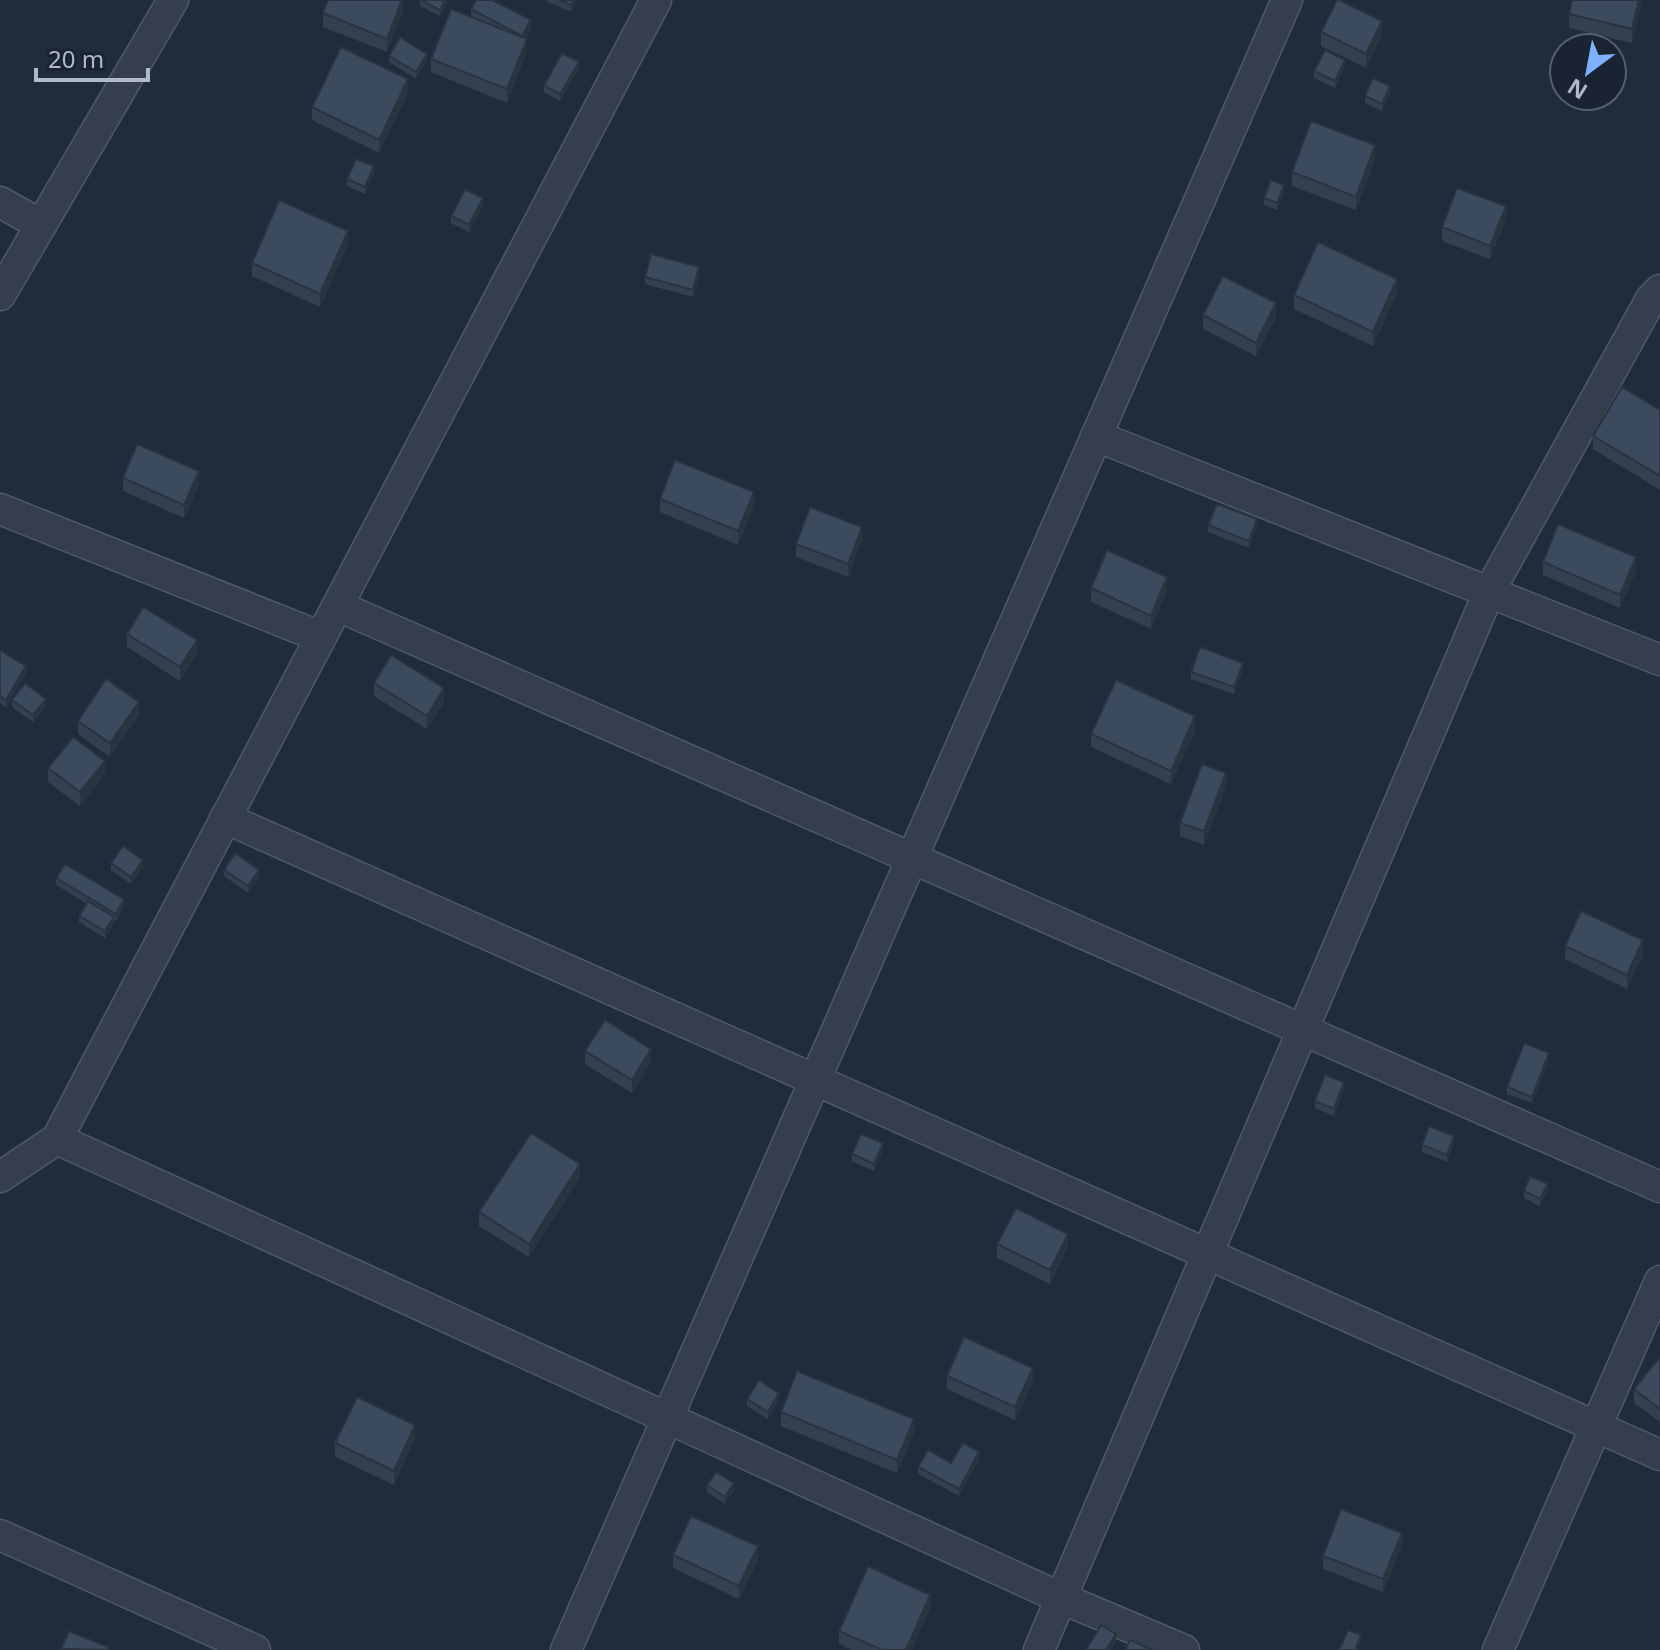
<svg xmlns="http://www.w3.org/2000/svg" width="1660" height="1650" font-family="'Noto Sans',sans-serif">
  <rect width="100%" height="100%" fill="#202c3c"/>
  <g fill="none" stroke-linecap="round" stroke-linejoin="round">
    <!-- street casing -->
    <g stroke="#4f5967" stroke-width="33">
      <g id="street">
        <polyline points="0,202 41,225"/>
        <polyline points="0,295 173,0"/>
        <polyline points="1096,436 1660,660"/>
        <polyline points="0,509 321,637"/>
        <polyline points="338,606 1660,1187"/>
        <polyline points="225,818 1660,1455"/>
        <polyline points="57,1139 1061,1598 1184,1650"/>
        <polyline points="0,1177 57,1139 656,0"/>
        <polyline points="0,1535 255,1650"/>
        <polyline points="566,1650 1287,0"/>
        <polyline points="1039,1650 1489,592 1651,299 1660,290"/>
        <polyline points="1498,1650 1660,1281"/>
      </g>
    </g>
    <!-- street -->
    <use href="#street" stroke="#343e4c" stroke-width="30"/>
  </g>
  <!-- wall -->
  <g fill="#33404f">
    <polygon points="403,0 403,11 387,52 323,27 323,13"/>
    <polygon points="420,0 449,0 440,16 420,6"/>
    <polygon points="544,0 576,0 571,12"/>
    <polygon points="1642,0 1632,43 1569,28 1569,14"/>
    <polygon points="471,9 531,27 525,38 527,52 507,103 431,72 431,59 471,16"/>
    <polygon points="1321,32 1382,35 1366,68 1321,46"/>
    <polygon points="389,56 427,61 416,79 389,62"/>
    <polygon points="1345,66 1335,88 1314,78 1314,71"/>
    <polygon points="579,68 560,101 544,92 544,85"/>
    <polygon points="408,93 379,153 312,120 312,107"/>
    <polygon points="1390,93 1382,111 1365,103 1365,96"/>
    <polygon points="1375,159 1356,210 1292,186 1292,172"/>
    <polygon points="374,173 365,194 347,186 347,179"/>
    <polygon points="1284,192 1277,210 1264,205 1264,198"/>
    <polygon points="483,205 469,232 451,223 451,216"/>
    <polygon points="1506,219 1490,259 1442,241 1442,227"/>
    <polygon points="348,244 320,307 252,276 252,263"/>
    <polygon points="699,274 693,297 645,284 645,277"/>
    <polygon points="1397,293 1373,346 1294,309 1294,295"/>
    <polygon points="1203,315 1276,317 1256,356 1203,329"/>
    <polygon points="1660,410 1660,490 1593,449 1593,436"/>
    <polygon points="123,478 199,485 184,518 123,491"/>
    <polygon points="660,499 754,506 738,545 660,512"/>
    <polygon points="1208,525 1257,526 1249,548 1208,532"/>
    <polygon points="862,540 848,577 796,557 796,544"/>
    <polygon points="1543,562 1636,571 1620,608 1543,575"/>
    <polygon points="1091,588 1167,591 1151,629 1091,602"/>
    <polygon points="127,634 197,654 180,681 127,647"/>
    <polygon points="0,650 26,673 6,707 0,703"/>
    <polygon points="1243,670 1234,694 1191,679 1191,672"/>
    <polygon points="374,683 444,702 427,729 374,696"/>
    <polygon points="12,700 46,706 33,722 12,707"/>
    <polygon points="139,715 110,757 78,734 78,721"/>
    <polygon points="1195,730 1171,784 1091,747 1091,734"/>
    <polygon points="48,768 105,774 80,806 48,782"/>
    <polygon points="1226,786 1204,845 1180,836 1180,823"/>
    <polygon points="111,863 143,866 131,884 111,870"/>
    <polygon points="224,870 259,877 248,893 224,876"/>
    <polygon points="56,878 124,906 116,921 114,920 114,923 105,938 79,922 79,916 87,904 56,885"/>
    <polygon points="1565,946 1643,954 1627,989 1565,959"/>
    <polygon points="585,1051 651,1062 632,1093 585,1064"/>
    <polygon points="1549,1060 1532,1103 1507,1094 1507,1087"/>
    <polygon points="1344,1089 1334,1116 1315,1108 1315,1101"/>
    <polygon points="1454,1143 1447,1162 1422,1152 1422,1145"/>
    <polygon points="883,1150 874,1171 852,1161 852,1154"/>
    <polygon points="580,1177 529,1257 479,1226 479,1212"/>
    <polygon points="1524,1191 1548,1191 1540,1206 1524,1198"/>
    <polygon points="997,1244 1068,1247 1050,1284 997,1258"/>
    <polygon points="1660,1357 1660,1422 1634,1403 1634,1389"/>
    <polygon points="947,1376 1033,1382 1015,1420 947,1389"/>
    <polygon points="747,1399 779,1400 768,1419 747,1406"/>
    <polygon points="781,1412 914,1433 897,1473 781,1426"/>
    <polygon points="415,1438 394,1485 335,1457 335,1443"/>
    <polygon points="979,1459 959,1496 918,1474 918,1467"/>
    <polygon points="707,1485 734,1490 725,1504 707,1492"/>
    <polygon points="1402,1546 1383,1592 1323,1569 1323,1556"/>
    <polygon points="673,1555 758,1560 739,1599 673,1568"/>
    <polygon points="930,1608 912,1650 852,1650 839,1644 839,1631"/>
  </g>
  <!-- shaded-wall -->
  <g fill="#293440">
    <polygon points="402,0 403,0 403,11 387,52 387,39"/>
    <polygon points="445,0 449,0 440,16 440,10"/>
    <polygon points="573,0 576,0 571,12 571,5"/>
    <polygon points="1639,0 1642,0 1642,4 1632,43 1632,29"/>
    <polygon points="531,20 531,27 522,43 522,36"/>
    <polygon points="1382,21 1382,35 1366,68 1366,54"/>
    <polygon points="527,39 527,52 507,103 507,89"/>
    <polygon points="427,54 427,61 416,79 416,72"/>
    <polygon points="1345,60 1345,66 1335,88 1335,81"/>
    <polygon points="579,62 579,68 560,101 560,94"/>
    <polygon points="408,79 408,93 379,153 379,140"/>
    <polygon points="1390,86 1390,93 1382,111 1382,104"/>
    <polygon points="1375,145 1375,159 1356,210 1356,197"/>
    <polygon points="374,166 374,173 365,194 365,187"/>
    <polygon points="1284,185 1284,192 1277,210 1277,203"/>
    <polygon points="483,198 483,205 469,232 469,225"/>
    <polygon points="1506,206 1506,219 1490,259 1490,246"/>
    <polygon points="348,231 348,244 320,307 320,294"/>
    <polygon points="699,267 699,274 693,297 693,290"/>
    <polygon points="1397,279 1397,293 1373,346 1373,332"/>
    <polygon points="1276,303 1276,317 1256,356 1256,343"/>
    <polygon points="199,471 199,485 184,518 184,505"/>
    <polygon points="754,492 754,506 738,545 738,531"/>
    <polygon points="1257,519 1257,526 1249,548 1249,541"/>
    <polygon points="862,527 862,540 848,577 848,564"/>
    <polygon points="1636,557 1636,571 1620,608 1620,595"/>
    <polygon points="1167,577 1167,591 1151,629 1151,616"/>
    <polygon points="197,640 197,654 180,681 180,667"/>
    <polygon points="1243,663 1243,670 1234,694 1234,687"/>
    <polygon points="26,666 26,673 6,707 6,700"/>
    <polygon points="444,688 444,702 427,729 427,716"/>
    <polygon points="46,699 46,706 33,722 33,715"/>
    <polygon points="139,702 139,715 110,757 110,743"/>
    <polygon points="1195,716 1195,730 1171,784 1171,771"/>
    <polygon points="105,761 105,774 80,806 80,792"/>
    <polygon points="1226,773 1226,786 1204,845 1204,831"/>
    <polygon points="143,860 143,866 131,884 131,877"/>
    <polygon points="259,870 259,877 248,893 248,886"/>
    <polygon points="124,899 124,906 116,921 116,914"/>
    <polygon points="114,917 114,923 105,938 105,931"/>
    <polygon points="1643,940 1643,954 1627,989 1627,975"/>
    <polygon points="651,1049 651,1062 632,1093 632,1080"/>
    <polygon points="1549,1053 1549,1060 1532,1103 1532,1097"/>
    <polygon points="1344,1082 1344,1089 1334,1116 1334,1109"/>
    <polygon points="1454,1136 1454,1143 1447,1162 1447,1155"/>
    <polygon points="883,1143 883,1150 874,1171 874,1164"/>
    <polygon points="580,1164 580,1177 529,1257 529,1244"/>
    <polygon points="1548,1184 1548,1191 1540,1206 1540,1199"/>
    <polygon points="1068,1234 1068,1247 1050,1284 1050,1270"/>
    <polygon points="1033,1368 1033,1382 1015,1420 1015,1407"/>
    <polygon points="779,1393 779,1400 768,1419 768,1412"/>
    <polygon points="914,1419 914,1433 897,1473 897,1460"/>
    <polygon points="415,1425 415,1438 394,1485 394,1471"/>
    <polygon points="979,1452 979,1459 959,1496 959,1489"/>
    <polygon points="734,1483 734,1490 725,1504 725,1497"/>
    <polygon points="1402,1533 1402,1546 1383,1592 1383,1579"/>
    <polygon points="758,1546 758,1560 739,1599 739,1586"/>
    <polygon points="930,1595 930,1608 912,1650 906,1650"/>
    <polygon points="1116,1634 1116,1641 1111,1650 1106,1650"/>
    <polygon points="1361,1635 1361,1642 1358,1650 1355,1650"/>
  </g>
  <!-- building -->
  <g fill="#3b4a5c" stroke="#293440" stroke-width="2">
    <polygon points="328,0 402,0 387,39 323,13"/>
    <polygon points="421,0 445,0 440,10"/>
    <polygon points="476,0 492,0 531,20 522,36 471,9"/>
    <polygon points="560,0 573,0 571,5"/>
    <polygon points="1337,0 1339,0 1382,21 1366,54 1321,32"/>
    <polygon points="1572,0 1639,0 1632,29 1569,14"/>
    <polygon points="451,9 527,39 507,89 431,59"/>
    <polygon points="400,37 427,54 416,72 389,56"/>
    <polygon points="341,47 408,79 379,140 312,107"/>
    <polygon points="1325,50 1345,60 1335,81 1314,71"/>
    <polygon points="562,53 579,62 560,94 544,85"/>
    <polygon points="1373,78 1390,86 1382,104 1365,96"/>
    <polygon points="1311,121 1375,145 1356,197 1292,172"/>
    <polygon points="356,159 374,166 365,187 347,179"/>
    <polygon points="1271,180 1284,185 1277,203 1264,198"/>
    <polygon points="1457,188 1506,206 1490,246 1442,227"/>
    <polygon points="465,189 483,198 469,225 451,216"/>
    <polygon points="279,200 348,231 320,294 252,263"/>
    <polygon points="1318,242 1397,279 1373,332 1294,295"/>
    <polygon points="651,254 699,267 693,290 645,277"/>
    <polygon points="1223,276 1276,303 1256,343 1203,315"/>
    <polygon points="1622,387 1660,410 1660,476 1593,436"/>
    <polygon points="137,444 199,471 184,505 123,478"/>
    <polygon points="675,460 754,492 738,531 660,499"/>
    <polygon points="1217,504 1257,519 1249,541 1208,525"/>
    <polygon points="810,507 862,527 848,564 796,544"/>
    <polygon points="1558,524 1636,557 1620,595 1543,562"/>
    <polygon points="1107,550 1167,577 1151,616 1091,588"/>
    <polygon points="143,607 197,640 180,667 127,634"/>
    <polygon points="1200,647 1243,663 1234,687 1191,672"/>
    <polygon points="0,650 26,666 6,700 0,696"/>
    <polygon points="391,655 444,688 427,716 374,683"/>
    <polygon points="106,679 139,702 110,743 78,721"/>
    <polygon points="1116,680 1195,716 1171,771 1091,734"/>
    <polygon points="25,683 46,699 33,715 12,700"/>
    <polygon points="73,737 105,761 80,792 48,768"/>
    <polygon points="1202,764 1226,773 1204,831 1180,823"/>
    <polygon points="123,846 143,860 131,877 111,863"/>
    <polygon points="235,853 259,870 248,886 224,870"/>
    <polygon points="65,864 124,899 116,914 56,878"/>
    <polygon points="88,901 114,917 105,931 79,916"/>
    <polygon points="1581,911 1643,940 1627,975 1565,946"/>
    <polygon points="605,1020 651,1049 632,1080 585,1051"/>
    <polygon points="1524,1043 1549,1053 1532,1097 1507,1087"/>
    <polygon points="1325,1075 1344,1082 1334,1109 1315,1101"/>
    <polygon points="1429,1126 1454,1136 1447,1155 1422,1145"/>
    <polygon points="531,1133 580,1164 529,1244 479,1212"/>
    <polygon points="861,1134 883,1143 874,1164 852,1154"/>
    <polygon points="1530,1176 1548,1184 1540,1199 1524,1191"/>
    <polygon points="1016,1208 1068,1234 1050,1270 997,1244"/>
    <polygon points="964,1337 1033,1368 1015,1407 947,1376"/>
    <polygon points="1660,1357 1660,1409 1634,1389"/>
    <polygon points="797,1371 914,1419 897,1460 781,1412"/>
    <polygon points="759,1380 779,1393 768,1412 747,1399"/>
    <polygon points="357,1397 415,1425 394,1471 335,1443"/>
    <polygon points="963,1443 979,1452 959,1489 918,1467 928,1450 951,1463"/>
    <polygon points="716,1472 734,1483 725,1497 707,1485"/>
    <polygon points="1341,1509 1402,1533 1383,1579 1323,1556"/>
    <polygon points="691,1516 758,1546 739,1586 673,1555"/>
    <polygon points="868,1566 930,1595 906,1650 882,1650 839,1631"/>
    <polygon points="1101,1625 1116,1634 1106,1650 1086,1650"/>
    <polygon points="1348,1630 1361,1635 1355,1650 1339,1650"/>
    <polygon points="69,1631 108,1647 107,1650 61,1649"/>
    <polygon points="1130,1640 1152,1650 1125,1650"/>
  </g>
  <!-- north arrow -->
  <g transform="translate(1588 72) rotate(212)"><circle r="38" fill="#192331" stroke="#555f6d" stroke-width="2"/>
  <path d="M0-6L14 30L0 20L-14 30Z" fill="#7db1ff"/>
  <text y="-12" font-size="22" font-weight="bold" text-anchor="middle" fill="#afb9c8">N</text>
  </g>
  <!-- scale -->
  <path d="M36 68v12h112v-12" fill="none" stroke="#afb9c8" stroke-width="4"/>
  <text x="48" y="68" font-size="24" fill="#afb9c8" stroke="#192331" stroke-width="6" paint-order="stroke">20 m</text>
</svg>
